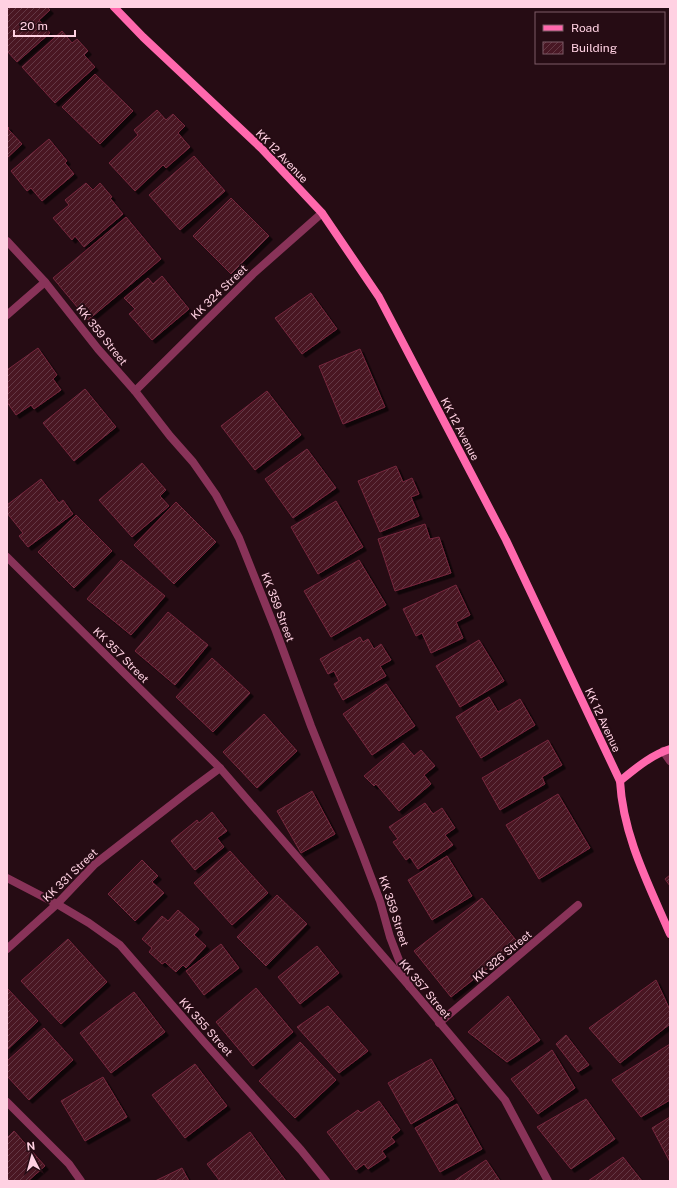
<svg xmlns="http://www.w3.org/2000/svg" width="677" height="1188" font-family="'Public Sans',sans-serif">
  <defs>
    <pattern id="building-hatch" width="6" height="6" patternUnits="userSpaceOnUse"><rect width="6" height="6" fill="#481724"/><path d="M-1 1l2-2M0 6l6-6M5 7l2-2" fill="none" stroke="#633844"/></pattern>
    <filter id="shadow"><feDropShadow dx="3.5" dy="3.5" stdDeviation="0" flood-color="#0009"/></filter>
  </defs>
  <rect width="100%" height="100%" fill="#260c14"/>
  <!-- building -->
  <g fill="url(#building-hatch)" stroke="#76273d" filter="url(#shadow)">
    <polygon points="7,7 47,7 50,10 39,20 50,33 17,62 7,51"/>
    <polygon points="62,31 72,43 77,39 88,51 84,55 95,67 55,103 22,67"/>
    <polygon points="95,74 133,111 100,144 62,107"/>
    <polygon points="157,110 166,120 173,114 185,126 178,133 190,147 166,168 163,165 135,191 109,163 138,135 134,130"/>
    <polygon points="7,126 9,128 8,129 22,144 7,158"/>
    <polygon points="49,139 67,161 65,163 74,174 42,201 31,188 27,191 11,171"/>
    <polygon points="194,156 225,191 180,230 149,195"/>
    <polygon points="86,183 93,190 100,183 112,197 110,198 123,214 84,247 75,236 72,240 53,218 69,205 65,200"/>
    <polygon points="231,198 269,236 231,274 193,236"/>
    <polygon points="126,217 161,259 88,320 53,278"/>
    <polygon points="162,276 189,309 152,340 129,314 135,309 124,298 148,278 153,284"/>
    <polygon points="311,293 337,329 302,354 275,318"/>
    <polygon points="38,348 57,375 53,379 61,390 34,409 31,405 16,415 7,402 8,389 7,370"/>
    <polygon points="360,349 385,407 343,424 319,366"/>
    <polygon points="85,389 116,427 74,461 43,423"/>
    <polygon points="267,391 301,435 255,470 221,426"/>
    <polygon points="307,449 336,488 293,518 265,479"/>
    <polygon points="142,463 166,490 160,496 169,506 132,537 99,500"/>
    <polygon points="396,466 403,482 412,478 419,494 411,497 419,516 380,532 358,481"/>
    <polygon points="41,479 59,503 63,500 73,514 28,547 19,536 23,533 7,513 7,505"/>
    <polygon points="336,501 363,547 318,574 291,527"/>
    <polygon points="176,502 216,542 174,584 134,545"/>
    <polygon points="76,515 112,551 74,588 38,552"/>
    <polygon points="425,524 430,539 439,537 451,573 395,591 378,539"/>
    <polygon points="121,560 165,596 131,635 87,599"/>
    <polygon points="359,560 386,605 331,637 304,591"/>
    <polygon points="456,585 470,615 456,622 463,638 431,653 422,633 416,636 403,609"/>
    <polygon points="168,612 208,645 175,685 135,651"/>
    <polygon points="360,637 363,642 368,639 374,649 381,644 391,660 380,666 386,676 343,700 334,684 339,681 334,671 328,674 320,659"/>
    <polygon points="479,640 504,681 460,707 436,666"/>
    <polygon points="212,658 250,693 213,732 176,697"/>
    <polygon points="386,684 415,726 372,755 343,714"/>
    <polygon points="489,697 498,712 520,699 535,725 481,758 456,717"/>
    <polygon points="264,714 297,751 257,788 223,752"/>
    <polygon points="548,740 562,765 542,777 545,784 500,810 482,778"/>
    <polygon points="403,743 414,756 421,750 435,766 424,775 431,784 399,811 376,784 374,786 364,776"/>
    <polygon points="312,791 335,834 301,853 277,811"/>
    <polygon points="558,794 590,848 539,879 506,825"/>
    <polygon points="425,803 433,814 442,808 455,828 445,835 453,845 418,869 410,857 406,860 393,842 398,839 389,827"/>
    <polygon points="212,812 227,831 217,838 224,847 195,870 171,841 197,820 199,823"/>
    <polygon points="230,851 268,893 232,925 194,883"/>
    <polygon points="447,856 472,896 432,920 408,880"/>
    <polygon points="142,860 158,876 152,882 164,893 135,921 108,894"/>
    <polygon points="670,875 670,886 665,879"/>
    <polygon points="277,895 307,924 266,966 237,937"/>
    <polygon points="482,898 519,944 451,997 414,951"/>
    <polygon points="178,910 199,929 194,935 206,946 186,968 183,965 176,972 165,962 162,964 149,952 152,948 142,939 162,916 168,921"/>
    <polygon points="68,939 107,982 61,1024 21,981"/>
    <polygon points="221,944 239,968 204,995 186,971"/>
    <polygon points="317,946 339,973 300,1004 278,977"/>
    <polygon points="656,980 670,1010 670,1024 620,1063 589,1028"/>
    <polygon points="7,988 38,1021 7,1050"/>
    <polygon points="256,988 293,1032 253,1066 216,1022"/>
    <polygon points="134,992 165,1032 111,1073 80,1033"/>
    <polygon points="508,996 540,1040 507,1062 468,1032"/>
    <polygon points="328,1006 368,1051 339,1073 297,1027"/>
    <polygon points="44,1028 73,1060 29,1100 7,1076 7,1061"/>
    <polygon points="566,1035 589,1065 578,1072 556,1044"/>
    <polygon points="300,1042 336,1080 295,1118 259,1081"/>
    <polygon points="670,1044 670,1100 641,1117 612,1080"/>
    <polygon points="552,1050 575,1088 538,1114 511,1079"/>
    <polygon points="431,1059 454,1099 411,1124 388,1083"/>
    <polygon points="195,1064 227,1106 185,1138 152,1095"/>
    <polygon points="103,1077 127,1117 85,1141 61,1101"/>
    <polygon points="586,1099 615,1139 571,1169 537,1127"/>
    <polygon points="379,1101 400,1130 391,1137 395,1142 382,1151 386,1157 368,1169 364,1164 356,1170 327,1132 358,1110 361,1113"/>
    <polygon points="457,1104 482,1149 440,1172 415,1128"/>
    <polygon points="670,1117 670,1162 652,1128"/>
    <polygon points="14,1131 45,1166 28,1181 7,1181 7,1138"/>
    <polygon points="250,1132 286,1181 220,1181 207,1164"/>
    <polygon points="623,1157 642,1181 588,1181"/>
    <polygon points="486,1160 500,1181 454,1181"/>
    <polygon points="182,1168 189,1181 155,1181"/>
  </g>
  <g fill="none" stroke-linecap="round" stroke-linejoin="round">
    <!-- street -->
    <g stroke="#893359" stroke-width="8">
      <polyline points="7,241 45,282 98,349 135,391 170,436 193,462 216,495 239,538 276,631 311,726 360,848 380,901 390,937 409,986"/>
      <polyline points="7,315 45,282"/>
      <polyline points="135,391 254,273 322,213"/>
      <polyline points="7,557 220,768 409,986 505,1100 548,1181"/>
      <polyline points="663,751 670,761"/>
      <polyline points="7,878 57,904 89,923 120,945 205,1043 301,1150 326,1181"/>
      <polyline points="7,949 57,904 95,864 189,791 220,768"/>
      <polyline points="439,1023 578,905"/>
      <polyline points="7,1102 69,1164 81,1181"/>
    </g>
    <!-- secondary -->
    <g stroke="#ff68ad" stroke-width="8">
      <path d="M114,7L143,37L261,148L322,213L379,297L506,540L620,781C623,836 649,885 670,934"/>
      <path d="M620,781C635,769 651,755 670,749"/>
    </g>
  </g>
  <g text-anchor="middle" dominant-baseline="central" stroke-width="4" stroke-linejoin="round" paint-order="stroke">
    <!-- street labels -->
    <g font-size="11" fill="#ffd1e2" stroke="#260c14">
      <text transform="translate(282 156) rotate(46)">KK 12 Avenue</text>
      <text transform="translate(219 292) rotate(-44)">KK 324 Street</text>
      <text transform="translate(102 335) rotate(51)">KK 359 Street</text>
      <text transform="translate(460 429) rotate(62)">KK 12 Avenue</text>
      <text transform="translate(278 607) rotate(69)">KK 359 Street</text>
      <text transform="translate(121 655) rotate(45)">KK 357 Street</text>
      <text transform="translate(603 720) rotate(65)">KK 12 Avenue</text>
      <text transform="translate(70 875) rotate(-44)">KK 331 Street</text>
      <text transform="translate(394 911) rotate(72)">KK 359 Street</text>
      <text transform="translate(502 956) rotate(-40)">KK 326 Street</text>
      <text transform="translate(425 989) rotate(50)">KK 357 Street</text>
      <text transform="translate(206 1027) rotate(48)">KK 355 Street</text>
    </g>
  </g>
  <!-- border -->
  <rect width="677" height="1188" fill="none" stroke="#ffd1e2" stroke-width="16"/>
  <!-- legend -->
  <rect x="535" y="12" width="130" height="52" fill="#260c14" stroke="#7d5b66"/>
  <rect x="543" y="25" width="20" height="6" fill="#ff68ad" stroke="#7d5b66"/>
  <text x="571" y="32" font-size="12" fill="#ffd1e2">Road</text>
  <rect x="543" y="42" width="20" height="12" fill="url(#building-hatch)" stroke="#7d5b66"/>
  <text x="571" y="52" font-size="12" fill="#ffd1e2">Building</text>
  <!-- north arrow -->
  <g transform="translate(32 1156) rotate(354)" stroke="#260c14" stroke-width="3" paint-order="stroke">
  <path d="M0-3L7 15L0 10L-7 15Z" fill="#ffd1e2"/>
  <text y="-6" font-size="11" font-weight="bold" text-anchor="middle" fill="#ffd1e2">N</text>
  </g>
  <!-- scale -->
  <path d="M14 30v6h61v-6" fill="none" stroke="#ffd1e2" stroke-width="2"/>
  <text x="20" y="30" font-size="12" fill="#ffd1e2" stroke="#260c14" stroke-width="3" paint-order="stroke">20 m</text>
</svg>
